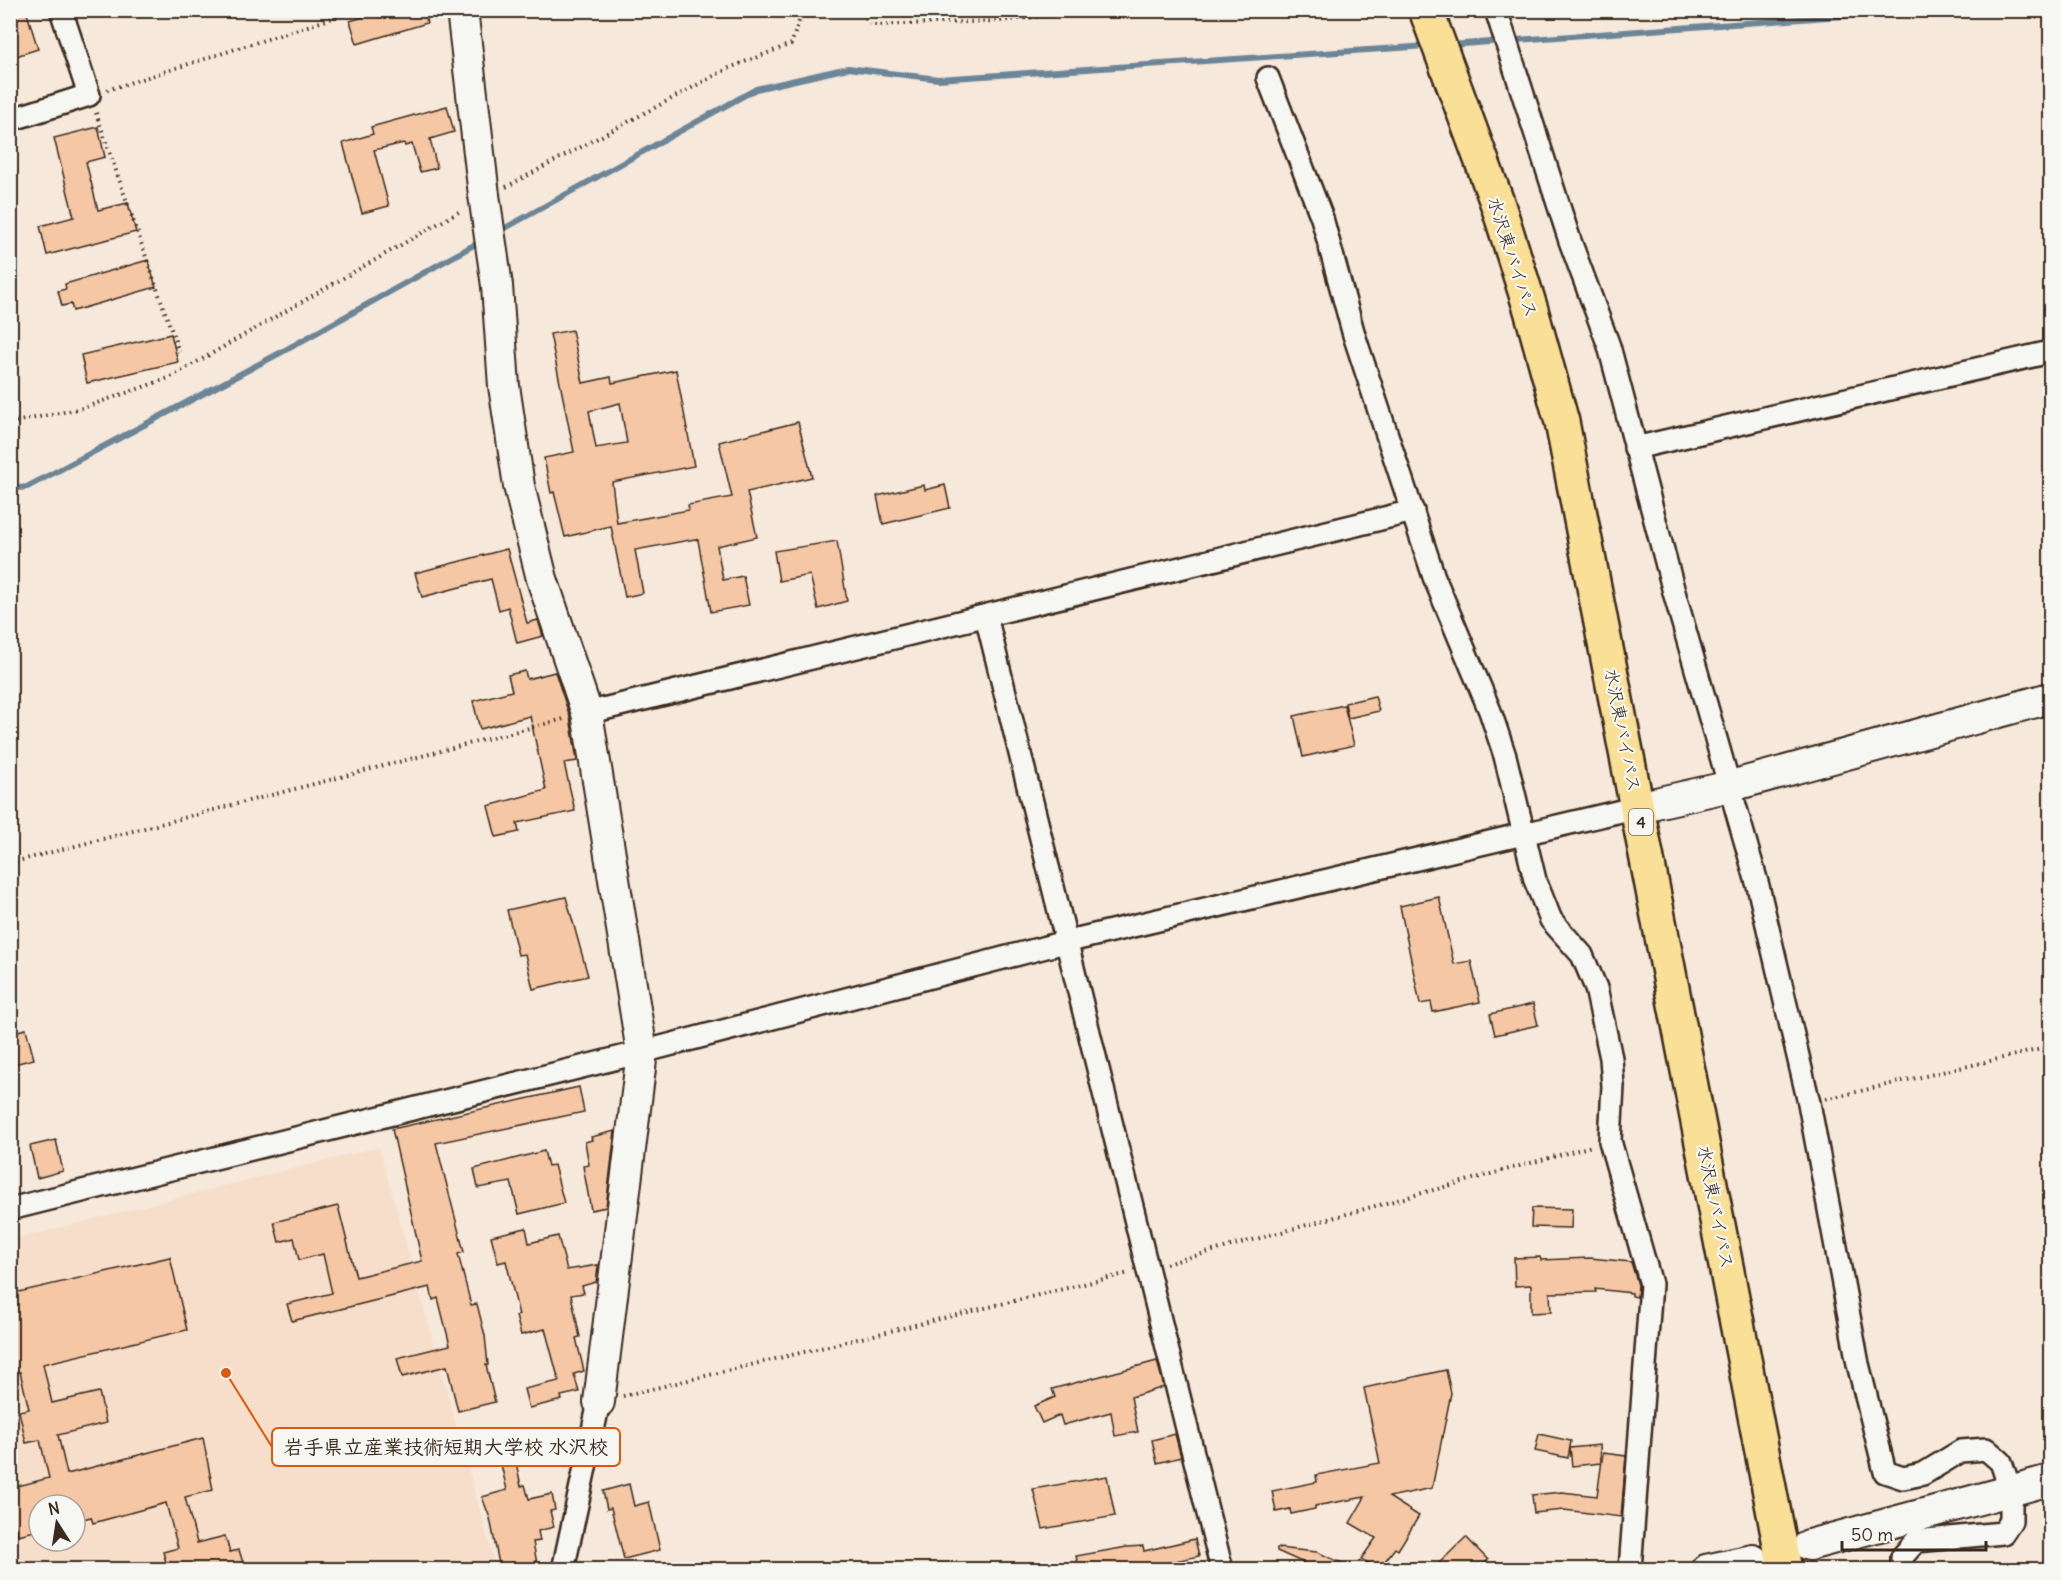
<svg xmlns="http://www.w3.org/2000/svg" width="2061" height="1580" font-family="Delius,'Klee One',sans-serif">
  <rect width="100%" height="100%" fill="#f6e8db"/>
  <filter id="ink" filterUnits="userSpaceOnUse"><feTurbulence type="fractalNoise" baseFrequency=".0167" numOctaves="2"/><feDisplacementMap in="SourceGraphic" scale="12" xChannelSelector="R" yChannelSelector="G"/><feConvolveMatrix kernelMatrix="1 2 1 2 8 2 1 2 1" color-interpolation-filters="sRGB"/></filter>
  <g filter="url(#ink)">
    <!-- built -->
    <path fill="#f6deca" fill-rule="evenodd" d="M379,1147L496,1569L11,1570V1240ZM39,1505H75V1541H39Z"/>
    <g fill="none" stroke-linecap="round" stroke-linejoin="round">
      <!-- stream -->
      <g stroke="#6c8698" stroke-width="6">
        <polyline points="1450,45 1923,10"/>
        <polyline points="498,232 756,89 848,68 938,79 1428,46"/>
        <polyline points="10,489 27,487 280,353 481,241"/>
      </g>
    </g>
    <!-- building -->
    <g fill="#f5c7a4" stroke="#3b2a1e" stroke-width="1.5" fill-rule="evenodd">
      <polygon points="10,10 26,10 38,49 10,58"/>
      <polygon points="387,10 424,10 427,23 357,44 350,21"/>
      <polygon points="447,106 454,132 430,139 437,168 420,172 412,144 405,146 404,143 374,150 389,206 362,213 343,143 373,134 371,127"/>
      <polygon points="98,127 105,157 86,162 98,210 128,203 136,232 47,255 40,226 74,217 54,138"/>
      <polygon points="148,260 156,287 73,311 71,304 62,306 58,291 66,289 65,284"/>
      <path d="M572,330L583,383L611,377L612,383L676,370L694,466L612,482L617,523L689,510L688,505L732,497L719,442L798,422L812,477L747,492L757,537L717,546L723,580L743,576L749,605L711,612L698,540L695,539L635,550L643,593L625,597L611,526L565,537L554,492L551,493L544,458L574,452L550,334ZM620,403L627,443L596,448L589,411Z"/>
      <polygon points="171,334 178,362 87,383 81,355"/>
      <polygon points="924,485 925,490 945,485 950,508 883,524 877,496"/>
      <polygon points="837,541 847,601 818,609 810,575 779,581 774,551"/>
      <polygon points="507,549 527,623 538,620 543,636 517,643 508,607 499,610 491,579 422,597 415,573"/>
      <polygon points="525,671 527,679 555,672 570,717 577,761 564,763 575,811 517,823 519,832 496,837 488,806 546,790 530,716 480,729 473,701 512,691 508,675"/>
      <polygon points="1375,696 1379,711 1348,718 1345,703"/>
      <polygon points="1344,705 1354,745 1303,757 1294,716"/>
      <polygon points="566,897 588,976 533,989 525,954 518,955 507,910"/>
      <polygon points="1439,897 1454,964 1471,961 1480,1002 1433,1012 1431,1002 1420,1004 1400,906"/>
      <polygon points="1533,1004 1538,1025 1495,1035 1490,1014"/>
      <polygon points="26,1029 34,1059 10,1065 10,1033"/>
      <polygon points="579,1087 584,1112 436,1143 464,1252 458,1254 471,1305 477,1304 485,1336 488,1365 486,1365 495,1402 458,1411 447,1366 402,1377 397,1358 450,1345 438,1298 433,1300 430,1287 292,1321 287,1304 332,1293 323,1254 299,1260 294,1238 279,1242 274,1222 338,1206 356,1277 422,1261 392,1129"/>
      <polygon points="615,1131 606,1207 591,1210 583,1166 589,1165 585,1142 592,1140 591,1137"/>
      <polygon points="56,1140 63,1171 37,1178 30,1146"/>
      <polygon points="544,1151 548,1166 554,1165 564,1203 519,1214 511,1182 478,1188 474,1169"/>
      <polygon points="1532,1208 1572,1209 1571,1228 1531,1227"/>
      <polygon points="526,1228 529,1243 558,1236 567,1270 598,1265 598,1267 596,1282 582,1286 584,1293 571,1295 580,1337 576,1338 584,1371 574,1374 579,1392 561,1396 562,1400 529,1408 524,1389 559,1381 545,1329 521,1335 516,1316 519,1315 506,1261 498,1263 491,1236"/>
      <polygon points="170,1257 187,1330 43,1364 52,1403 99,1392 106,1423 58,1435 67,1474 203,1438 213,1490 185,1497 197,1543 225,1536 230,1552 239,1550 245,1569 168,1569 163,1552 178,1548 166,1503 93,1523 91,1517 75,1521 75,1505 39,1505 39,1530 18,1535 10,1507 10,1488 49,1478 40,1440 26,1443 19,1411 29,1409 20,1372 10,1374 10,1294"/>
      <polygon points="1540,1257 1541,1260 1590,1258 1631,1262 1638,1285 1637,1297 1632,1296 1632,1293 1595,1289 1596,1292 1550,1293 1551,1312 1531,1313 1531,1285 1515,1286 1514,1258"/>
      <polygon points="1157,1361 1164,1387 1131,1397 1138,1432 1115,1436 1111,1412 1063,1425 1060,1415 1042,1423 1034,1406 1055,1397 1052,1389"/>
      <polygon points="1446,1370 1451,1393 1432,1488 1389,1497 1419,1516 1398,1550 1395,1548 1379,1569 1361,1559 1376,1538 1350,1523 1365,1497 1315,1506 1315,1509 1291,1514 1290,1509 1276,1512 1272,1491 1317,1482 1316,1475 1380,1463 1364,1388"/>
      <polygon points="507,1434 510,1434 521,1486 525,1485 529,1499 552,1494 555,1510 550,1511 554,1527 538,1531 540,1541 533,1542 538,1569 500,1569 490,1518 482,1497 507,1490 499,1456 480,1460 476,1442"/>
      <polygon points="1175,1434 1181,1457 1157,1463 1152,1440"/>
      <polygon points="1539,1434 1571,1441 1568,1458 1535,1451"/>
      <polygon points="1600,1445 1601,1463 1572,1466 1570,1448"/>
      <polygon points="1603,1453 1626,1456 1621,1517 1564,1510 1534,1513 1532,1495 1562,1492 1597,1496"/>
      <polygon points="1107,1476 1115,1516 1043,1529 1033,1489"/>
      <polygon points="629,1484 634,1506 649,1502 660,1550 624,1559 611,1508 607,1509 603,1491"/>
      <polygon points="1466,1537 1488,1560 1478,1569 1433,1569"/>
      <polygon points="1195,1539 1199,1556 1138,1569 1079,1569 1076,1556 1127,1547 1143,1546 1144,1551"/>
      <polygon points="1277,1548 1317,1552 1355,1569 1317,1569 1277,1551"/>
    </g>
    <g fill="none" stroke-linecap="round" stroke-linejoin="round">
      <!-- street casing -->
      <g stroke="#3b2a1e" stroke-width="26">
        <g id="street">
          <polyline points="1496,10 1570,241 1609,346 1674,592 1758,886 1809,1103 1858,1364 1885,1472 1903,1478 1923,1474 1961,1451 1986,1449 2001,1462 2011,1492 2011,1521 2003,1533 1916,1541 1902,1557 1902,1570"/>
          <polyline points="1268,78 1322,218 1354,335 1434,577 1490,711 1505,756 1535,880 1551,920 1582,955 1596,988 1611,1058 1613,1086 1610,1141 1651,1284 1630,1570"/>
          <polyline points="10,120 89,95 61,10"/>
          <polyline points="1635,448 2050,352"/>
          <polyline points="986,616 1222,1570"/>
          <polyline points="587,713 1413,511"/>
          <polyline points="10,1209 642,1052 1069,941 1638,807"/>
          <polyline points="563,1570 599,1402"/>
        </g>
      </g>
      <!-- secondary casing -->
      <g stroke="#3b2a1e" stroke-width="34">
        <g id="secondary">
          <polyline points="462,10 484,195"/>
          <polyline points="497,286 504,386 519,486 542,579 587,713 642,1052 599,1402"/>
          <polyline points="1638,807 1731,786 2050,698"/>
          <polyline points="1809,1545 2050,1480"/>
          <polyline points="1706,1570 1753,1560"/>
        </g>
      </g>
      <!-- highway casing -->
      <g stroke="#3b2a1e" stroke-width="38">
        <polyline id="highway" points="1426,10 1498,205 1531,310 1562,422 1785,1570"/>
      </g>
      <!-- path -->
      <g stroke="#3b2a1e" stroke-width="4" stroke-dasharray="1.5 4.5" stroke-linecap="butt">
        <polyline points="857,10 871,25 1000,21 1095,10"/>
        <polyline points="107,90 358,10"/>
        <polyline points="96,113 179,352"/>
        <polyline points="506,187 729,68 791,44 803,10"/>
        <polyline points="10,423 83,408 169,378 462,210"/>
        <polyline points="10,863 564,719"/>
        <polyline points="1826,1099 2050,1047"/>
        <polyline points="1166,1264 1592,1146"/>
        <polyline points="623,1396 1129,1273"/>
      </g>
      <!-- street -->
      <use href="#street" stroke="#f6f6f2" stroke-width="21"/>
      <!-- secondary -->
      <use href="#secondary" stroke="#f6f6f2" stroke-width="30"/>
      <!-- highway -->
      <use href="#highway" stroke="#fadf96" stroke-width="33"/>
      <!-- secondary-bridge casing -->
      <g stroke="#3b2a1e" stroke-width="34" stroke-linecap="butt">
        <polyline id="secondary-bridge" points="484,195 497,286"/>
      </g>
      <!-- secondary-bridge -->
      <use href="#secondary-bridge" stroke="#f6f6f2" stroke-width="30"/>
    </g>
  </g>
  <g text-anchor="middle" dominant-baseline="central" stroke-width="4.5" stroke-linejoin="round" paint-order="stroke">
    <!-- shield labels -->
    <rect fill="#f6f6f2" stroke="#73675e" stroke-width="1.5" x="1629" y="809" width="24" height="26" rx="4.5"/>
    <g font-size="16" font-weight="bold" fill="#3b2a1e">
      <text x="1641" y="822">4</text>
    </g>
    <!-- street labels -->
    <g font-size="18" fill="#3b2a1e" stroke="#f6f6f2">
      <text transform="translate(1513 257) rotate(72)">水沢東バイパス</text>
      <text transform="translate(1623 730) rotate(79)">水沢東バイパス</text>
      <text transform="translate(1716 1207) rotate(79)">水沢東バイパス</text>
    </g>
  </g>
  <!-- callouts -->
  <path fill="none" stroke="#df570d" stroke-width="2" d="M226 1373L272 1447"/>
  <circle fill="#df570d" stroke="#f6f6f2" stroke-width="2" cx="226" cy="1373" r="6"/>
  <rect fill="#f6f6f2" stroke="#df570d" stroke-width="2" x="272" y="1428" width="348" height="38" rx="6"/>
  <g font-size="20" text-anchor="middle" font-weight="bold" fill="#3b2a1e">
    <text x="446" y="1454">岩手県立産業技術短期大学校 水沢校</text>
  </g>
  <!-- margin -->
  <rect width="2061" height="1580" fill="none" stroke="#f6f6f2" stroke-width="36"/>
  <rect x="18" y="18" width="2025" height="1544" fill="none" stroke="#3b2a1e" stroke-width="2" filter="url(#ink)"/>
  <!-- north arrow -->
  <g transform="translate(57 1523) rotate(348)"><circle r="28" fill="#f6f6f2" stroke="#aba49d" stroke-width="1.5"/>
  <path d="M0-4.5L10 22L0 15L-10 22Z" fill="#3b2a1e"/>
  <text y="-9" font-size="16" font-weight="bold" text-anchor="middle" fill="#3b2a1e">N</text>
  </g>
  <!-- scale -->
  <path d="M1842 1541v9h144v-9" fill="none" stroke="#3b2a1e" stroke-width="3"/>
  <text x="1851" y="1541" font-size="18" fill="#3b2a1e" stroke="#f6f6f2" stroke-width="4.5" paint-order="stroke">50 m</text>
</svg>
